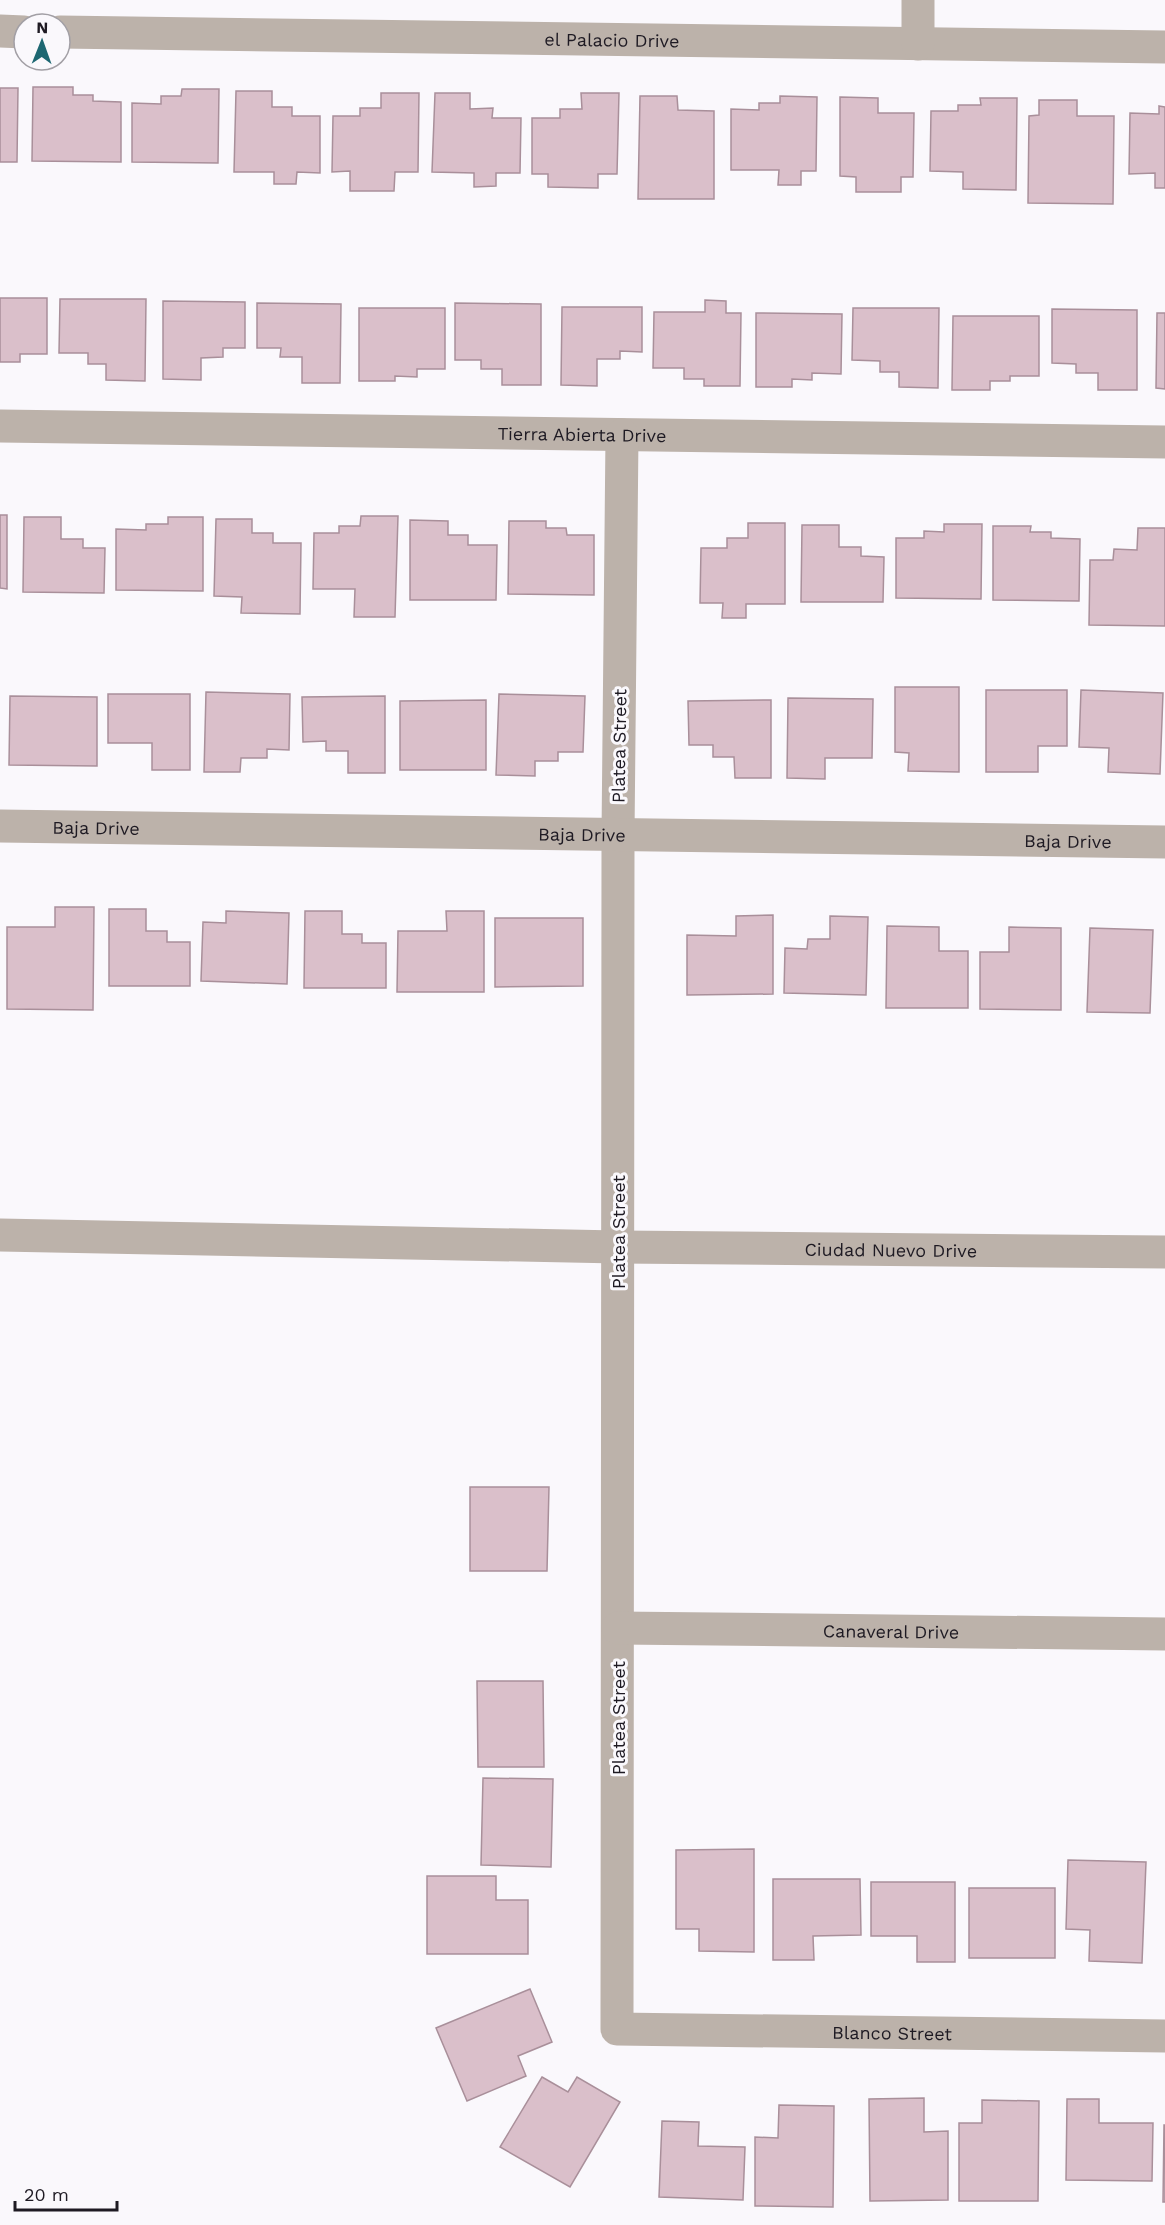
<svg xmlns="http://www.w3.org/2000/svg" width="1165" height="2225" font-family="'Work Sans',sans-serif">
  <rect width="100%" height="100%" fill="#faf8fc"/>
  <!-- building -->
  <g fill="#dabfca" stroke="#a98f9a" stroke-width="1.5">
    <polygon points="33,87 73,87 73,95 93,95 93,101 121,102 121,162 32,161"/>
    <polygon points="0,88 18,88 17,162 0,162"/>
    <polygon points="182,89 219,89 218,163 132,162 132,103 161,104 161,96 181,96"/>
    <polygon points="236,91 272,91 272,107 292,107 292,116 320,116 320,173 297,172 296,184 274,184 274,172 234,172"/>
    <polygon points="381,93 419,93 418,172 395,172 394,191 350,191 350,171 332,172 333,116 360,116 360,108 381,108"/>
    <polygon points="435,93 470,93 470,109 493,108 492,118 521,118 520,173 496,173 496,186 474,187 474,173 432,172"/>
    <polygon points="581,93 619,93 617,174 598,174 598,188 548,187 548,174 532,174 532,118 560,118 560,109 582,109"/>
    <polygon points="640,96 677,96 678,110 714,111 714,199 638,199"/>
    <polygon points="780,96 817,97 816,171 801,171 801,185 778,185 779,170 731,170 731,109 759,110 759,103 780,103"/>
    <polygon points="840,97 878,98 878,113 914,113 913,177 901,177 901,192 856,192 856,177 840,176"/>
    <polygon points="980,98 1017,98 1016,190 963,189 963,172 930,171 931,111 958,111 958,105 981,105"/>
    <polygon points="1039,100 1077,100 1077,116 1114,116 1113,204 1028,203 1029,116 1039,115"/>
    <polygon points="1159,106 1165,107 1165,188 1155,188 1155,173 1129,174 1130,113 1159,114"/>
    <polygon points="0,298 47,298 47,354 20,354 20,362 0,362"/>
    <polygon points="60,299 146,299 145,381 106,380 106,364 88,364 88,353 59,353"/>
    <polygon points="705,300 726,301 726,313 741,313 740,386 704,386 704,379 684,379 684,368 653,368 654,312 705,312"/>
    <polygon points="163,301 245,302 245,348 223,348 223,357 201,358 201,380 163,379"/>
    <polygon points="257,303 341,304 340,383 302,383 302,357 280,357 281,348 257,348"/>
    <polygon points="455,303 541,304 541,385 502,385 502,369 481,369 481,360 455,360"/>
    <polygon points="562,307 642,307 642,352 620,351 620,359 597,359 597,386 561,385"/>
    <polygon points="359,308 445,308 445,369 417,369 417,377 395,376 395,381 359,381"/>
    <polygon points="853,308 939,308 938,388 899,387 899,372 880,372 880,361 852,360"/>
    <polygon points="1052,309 1137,310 1137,390 1098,390 1098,373 1076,373 1076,364 1052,363"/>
    <polygon points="756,313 842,314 841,374 812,373 812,380 792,379 792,387 756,387"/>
    <polygon points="1157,313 1165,313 1165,389 1156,388"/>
    <polygon points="953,316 1039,316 1039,376 1010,376 1010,381 990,381 990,390 952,390"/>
    <polygon points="0,515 7,515 7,589 0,588"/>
    <polygon points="361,516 398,516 395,617 354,617 355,589 313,589 314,533 339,533 339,526 360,526"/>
    <polygon points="24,517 61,517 61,539 83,539 83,548 105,548 104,593 23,592"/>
    <polygon points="168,517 203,517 203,591 116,590 116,529 146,530 146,524 168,524"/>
    <polygon points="216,519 252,519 252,533 273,533 273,543 301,543 300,614 241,613 242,597 214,596"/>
    <polygon points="410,520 448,521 448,535 468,535 468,545 497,545 496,600 410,600"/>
    <polygon points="509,521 546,521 546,528 566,528 567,535 594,535 594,595 508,594"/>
    <polygon points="748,523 785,523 785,604 746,604 746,618 722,618 723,603 700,603 701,548 727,548 727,538 748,538"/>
    <polygon points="944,524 982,524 981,599 896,598 896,538 924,538 924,531 944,532"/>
    <polygon points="802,525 839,525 839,547 861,547 861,556 884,557 883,602 801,602"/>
    <polygon points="993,526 1031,526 1030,532 1051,532 1051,538 1080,539 1079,601 993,600"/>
    <polygon points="1138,528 1165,528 1165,626 1089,625 1090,560 1113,560 1114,549 1137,550"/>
    <polygon points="895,687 959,687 959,772 908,771 909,753 895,752"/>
    <polygon points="986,690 1067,690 1067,746 1038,746 1038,772 986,772"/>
    <polygon points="1081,690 1163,693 1160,774 1108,772 1109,748 1079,747"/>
    <polygon points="206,692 290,694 289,750 267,749 267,758 241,758 240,772 204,772"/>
    <polygon points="108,694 190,694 190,770 152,770 152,743 108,743"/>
    <polygon points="499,694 585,696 583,752 558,752 558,761 535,761 535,776 496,775"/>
    <polygon points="10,696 97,697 97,766 9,765"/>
    <polygon points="385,696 385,773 348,773 348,751 326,751 326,741 303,742 302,697"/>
    <polygon points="788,698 873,699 872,758 825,758 825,779 787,778"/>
    <polygon points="486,700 486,770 400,770 400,701"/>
    <polygon points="771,700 771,778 735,778 734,757 713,757 713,745 689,745 688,701"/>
    <polygon points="55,907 94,907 93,1010 7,1009 7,927 55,927"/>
    <polygon points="109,909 146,909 146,931 167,931 167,942 190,942 190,986 109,986"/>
    <polygon points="226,911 289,913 287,984 201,981 203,922 226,923"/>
    <polygon points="305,911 342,911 342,934 362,934 362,943 386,943 386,988 304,988"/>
    <polygon points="446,911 484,911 484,992 397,992 398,931 447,931"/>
    <polygon points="773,915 773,994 687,995 687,935 736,936 736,916"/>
    <polygon points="830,916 868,917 866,995 784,993 785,948 807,949 808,939 830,939"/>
    <polygon points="495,918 583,918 583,986 495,987"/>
    <polygon points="887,926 939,927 939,951 968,951 968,1008 886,1008"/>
    <polygon points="1009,927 1061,928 1061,1010 980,1009 980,952 1009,952"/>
    <polygon points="1090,928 1153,930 1150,1013 1087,1012"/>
    <polygon points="470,1487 549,1487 547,1571 470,1571"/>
    <polygon points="477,1681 543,1681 544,1767 478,1767"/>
    <polygon points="483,1778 553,1779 551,1867 481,1865"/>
    <polygon points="754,1849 754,1952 699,1951 699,1929 676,1929 676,1850"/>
    <polygon points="1068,1860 1146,1862 1142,1963 1089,1961 1090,1930 1066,1929"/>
    <polygon points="427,1876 496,1876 496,1900 528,1900 528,1954 427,1954"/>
    <polygon points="773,1879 860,1879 861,1935 813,1936 814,1960 773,1960"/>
    <polygon points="871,1882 955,1882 955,1962 917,1962 917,1936 871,1936"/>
    <rect x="969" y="1888" width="86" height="70"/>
    <polygon points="530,1989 552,2042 518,2056 526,2076 467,2101 436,2028"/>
    <polygon points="542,2077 568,2092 577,2077 620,2102 570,2187 500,2147"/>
    <polygon points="924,2098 924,2132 948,2131 948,2200 870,2201 869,2099"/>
    <polygon points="1067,2099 1099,2099 1099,2123 1153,2123 1152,2181 1066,2180"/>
    <polygon points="982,2100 1039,2101 1038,2201 959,2201 959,2123 982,2123"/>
    <polygon points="779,2105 834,2106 833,2207 755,2206 755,2137 778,2138"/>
    <polygon points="662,2121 699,2122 698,2146 745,2147 743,2200 659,2197"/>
    <polygon points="1164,2125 1165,2125 1165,2202 1163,2202"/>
  </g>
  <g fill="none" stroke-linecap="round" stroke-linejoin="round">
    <!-- minor -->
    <g stroke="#bcb2aa" stroke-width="33">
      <polyline points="0,31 24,32"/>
      <path id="s1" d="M60,32L1165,47"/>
      <polyline points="918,44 918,0"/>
      <path id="s2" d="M0,426L1165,442"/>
      <path id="s3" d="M622,435L618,835L617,2029L1165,2036"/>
      <path id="s4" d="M0,826L1165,842"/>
      <path id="s5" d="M0,1235L618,1247L1165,1252"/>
      <path id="s6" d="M618,1628L1165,1634"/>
    </g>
  </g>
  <g text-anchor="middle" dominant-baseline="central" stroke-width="6" stroke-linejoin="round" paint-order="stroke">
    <!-- street labels -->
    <g font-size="18" fill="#1e1a23" stroke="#faf8fc">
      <text stroke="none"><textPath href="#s1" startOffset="552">el Palacio Drive</textPath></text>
      <text stroke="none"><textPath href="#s2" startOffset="582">Tierra Abierta Drive</textPath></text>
      <text transform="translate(619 746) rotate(-89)">Platea Street</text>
      <text stroke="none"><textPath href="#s4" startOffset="96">Baja Drive</textPath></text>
      <text stroke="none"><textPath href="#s4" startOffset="582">Baja Drive</textPath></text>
      <text stroke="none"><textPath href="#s4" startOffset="1068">Baja Drive</textPath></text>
      <text transform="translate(618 1232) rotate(-90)">Platea Street</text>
      <text stroke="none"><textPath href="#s5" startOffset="891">Ciudad Nuevo Drive</textPath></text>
      <text stroke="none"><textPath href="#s6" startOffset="273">Canaveral Drive</textPath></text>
      <text transform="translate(618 1718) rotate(-90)">Platea Street</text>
      <text stroke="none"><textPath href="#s3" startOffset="1869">Blanco Street</textPath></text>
    </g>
  </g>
  <!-- north arrow -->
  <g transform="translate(42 42) rotate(1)"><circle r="28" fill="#faf8fc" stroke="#a29fa5" stroke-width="1.5"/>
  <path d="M0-4.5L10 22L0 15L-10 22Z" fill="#1d6772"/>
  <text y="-9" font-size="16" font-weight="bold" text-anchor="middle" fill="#1e1a23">N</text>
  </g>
  <!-- scale -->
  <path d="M15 2201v9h102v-9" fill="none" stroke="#1e1a23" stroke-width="3"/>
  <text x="24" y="2201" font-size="18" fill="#1e1a23" stroke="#faf8fc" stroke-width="4.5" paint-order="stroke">20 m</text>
</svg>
